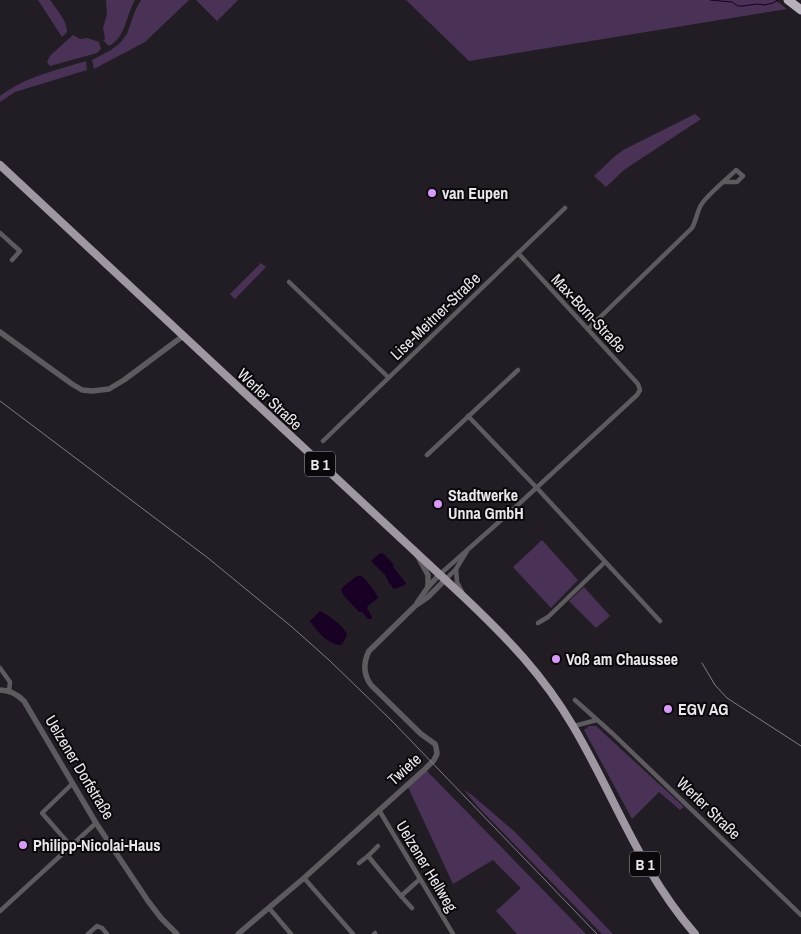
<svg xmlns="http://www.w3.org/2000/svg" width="801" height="934" font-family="'Archivo Narrow',sans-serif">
  <rect width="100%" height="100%" fill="#221c25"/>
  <!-- green -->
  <g fill="#493255">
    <path d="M38,0H50C56,9 67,20 67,32L62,37Z"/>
    <path d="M106,0H135C126,15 126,37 109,46L103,40L105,39L103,28L107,14Z"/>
    <polygon points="141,0 189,0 145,42 94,69 92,60 111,50 120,43 127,34 135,11"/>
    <polygon points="196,0 238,0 217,21"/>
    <polygon points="406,0 775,0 787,9 469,61"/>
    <polygon points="73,35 80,39 87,38 99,42 101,49 97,53 50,66 47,62 50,56 53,53"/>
    <path d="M86,61L87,70L15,92L0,102V96C27,76 54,71 86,61Z"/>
    <polygon points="695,114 701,119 624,170 606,187 594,176 615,156 625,149"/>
    <polygon points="261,263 266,267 235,299 230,294"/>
    <polygon points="542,540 578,580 551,608 513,567"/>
    <polygon points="584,587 610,616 596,628 569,601"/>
    <polygon points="589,726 596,726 684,807 680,810 659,792 632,819 584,730"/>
    <polygon points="425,769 586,934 517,934 496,911 521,888 493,860 453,884 407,785"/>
    <polygon points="464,790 472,795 515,832 613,934 602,934 478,807"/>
  </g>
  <!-- water -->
  <g fill="#180025">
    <polygon points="382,553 385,555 394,565 393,567 406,583 403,586 394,589 389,583 385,575 371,561 379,554"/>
    <path d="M357,576H361C366,579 376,592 378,598C375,602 369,603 367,608L372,617L371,619H368L362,612H359L344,596L341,590L343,587Z"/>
    <path d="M320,611C330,617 341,623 347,634L344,641L341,645C328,645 317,631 310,621Z"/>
  </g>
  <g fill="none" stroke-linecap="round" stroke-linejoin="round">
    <!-- stream -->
    <polyline stroke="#180025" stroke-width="1" points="710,0 732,2 738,6 743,6 757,4 764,5 773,3 778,0"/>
    <!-- minor -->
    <g stroke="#5e5b60" stroke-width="4.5">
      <polyline points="0,233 20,251 12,260"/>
      <polyline points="289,282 388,377"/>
      <path d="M588,329L692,228C696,221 697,212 701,205C707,195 727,179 736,170L743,176L737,182H723"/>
      <polyline points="468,416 536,487 660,621"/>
      <polyline points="323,441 565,208"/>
      <polyline points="427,455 518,370"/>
      <polyline points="456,569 457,582 464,596"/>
      <polyline points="439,575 508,514 637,395 640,390 638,384 518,253"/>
      <polyline points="445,580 456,569 467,551"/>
      <polyline points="538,623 548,617 605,562"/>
      <polyline points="0,668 10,682 9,691"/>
      <polyline points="575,700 613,734 801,915"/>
      <polyline points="574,726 597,720"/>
      <polyline points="379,810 453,934"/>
      <polyline points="71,846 42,813 72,784"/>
      <polyline points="378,846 368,856 401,896 420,879"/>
      <polyline points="359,863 368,856"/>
      <polyline points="304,878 353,934"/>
      <polyline points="401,896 412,908"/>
      <polyline points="269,908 291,934"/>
      <polyline points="0,911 96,823"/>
      <polyline points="88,934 97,926 102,928 107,934"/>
      <polyline points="374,934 375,933"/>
    </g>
    <!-- tertiary -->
    <g stroke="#5e5b60" stroke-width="5.5">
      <polyline points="0,332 72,384 82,390 92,391 109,389 124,380 183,336"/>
      <polyline points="417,555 428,575 428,587"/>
      <polyline points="417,603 428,587 439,575"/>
      <path d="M0,690C10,690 17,694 24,701L96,823L148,901L161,918L177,934"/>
      <path d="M238,934L304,878L425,769L434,760L437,754L436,747L435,744L421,734L371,685C363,674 363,663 369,651L415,606L428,597L445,580"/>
    </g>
    <!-- primary -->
    <path stroke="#9f98a2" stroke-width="8" d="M0,165L466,599C508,639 543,675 573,726C615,797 640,871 695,934"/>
    <!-- motorway -->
    <polyline stroke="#b8b0bd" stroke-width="9" points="788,0 801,10"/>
    <!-- rail -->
    <g stroke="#817c84" stroke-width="1">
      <polyline points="0,401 208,558 292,627 329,660 391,720 597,934"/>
      <polyline points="702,663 715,685 727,698 801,746"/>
    </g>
  </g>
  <!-- markers -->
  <g fill="#d89af8" stroke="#0a080b" stroke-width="2">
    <circle cx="432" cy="193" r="5"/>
    <circle cx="438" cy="504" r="5"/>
    <circle cx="556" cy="659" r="5"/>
    <circle cx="668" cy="709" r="5"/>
    <circle cx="23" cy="845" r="5"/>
  </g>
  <g text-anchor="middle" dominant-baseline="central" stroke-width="4" stroke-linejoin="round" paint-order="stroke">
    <!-- shield labels -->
    <g fill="#0a080b" stroke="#a7a3a8" stroke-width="1">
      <rect x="305" y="451.5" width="30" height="25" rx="4"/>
      <rect x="630" y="851.5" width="30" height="25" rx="4"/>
    </g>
    <g font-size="15" font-weight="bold" fill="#eae6ec">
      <text x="320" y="464">B 1</text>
      <text x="645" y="864">B 1</text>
    </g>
    <!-- poi labels -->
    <g font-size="16" font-weight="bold" fill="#eae6ec" stroke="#0a080b" text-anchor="start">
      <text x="442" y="193">van Eupen</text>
      <text x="448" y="495">Stadtwerke<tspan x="448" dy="18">Unna GmbH</tspan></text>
      <text x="566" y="659">Voß am Chaussee</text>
      <text x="678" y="709">EGV AG</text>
      <text x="33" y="845">Philipp-Nicolai-Haus</text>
    </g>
    <!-- street labels -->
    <g font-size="16" fill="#eae6ec" stroke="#0a080b">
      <text transform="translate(589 313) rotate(47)">Max-Born-Straße</text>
      <text transform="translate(435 316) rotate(-44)">Lise-Meitner-Straße</text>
      <text transform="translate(270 399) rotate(43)">Werler Straße</text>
      <text transform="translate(80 767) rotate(59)">Uelzener Dorfstraße</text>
      <text transform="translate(404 769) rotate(-42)">Twiete</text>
      <text transform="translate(709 808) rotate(44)">Werler Straße</text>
      <text transform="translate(427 866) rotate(59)">Uelzener Hellweg</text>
    </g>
  </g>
</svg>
